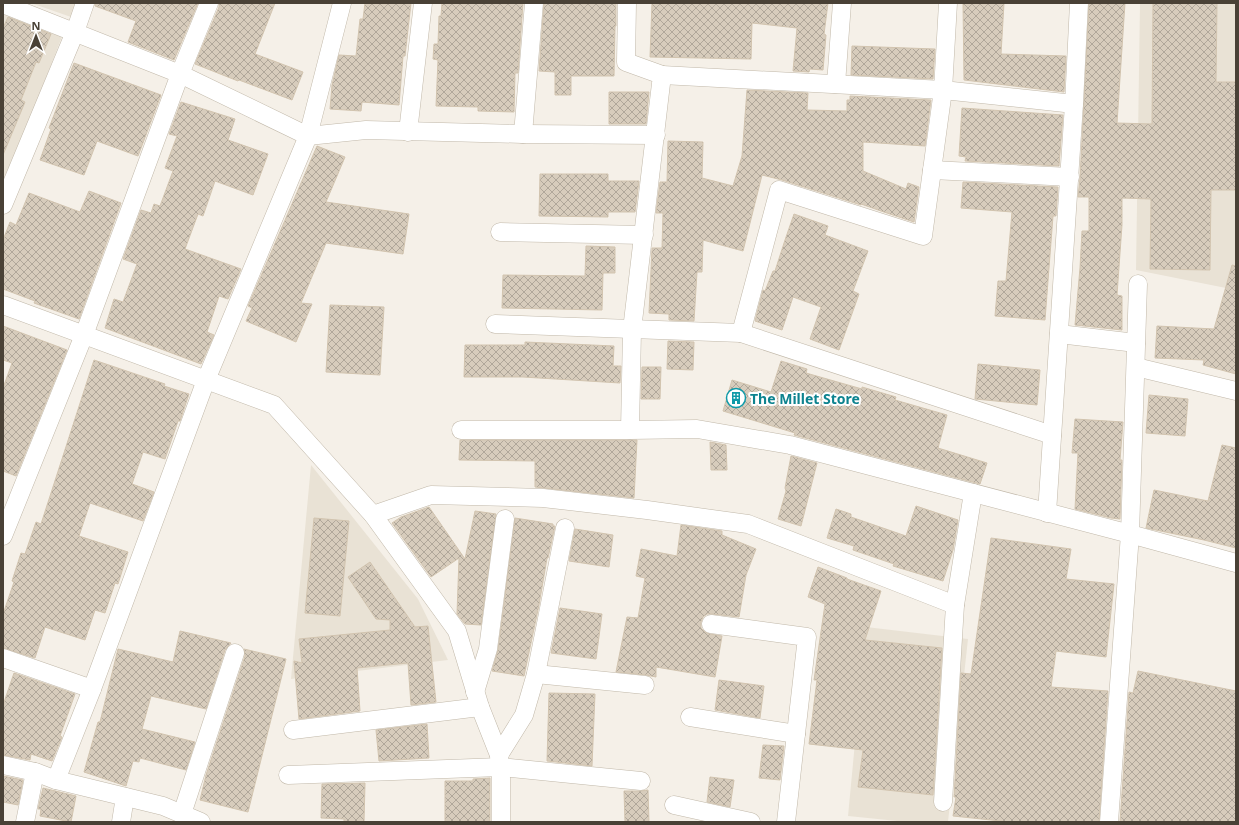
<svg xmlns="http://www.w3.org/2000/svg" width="1239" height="825" font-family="'Noto Sans',sans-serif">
  <defs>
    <pattern id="building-cross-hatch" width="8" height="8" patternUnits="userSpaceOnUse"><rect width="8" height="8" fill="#d7ccbc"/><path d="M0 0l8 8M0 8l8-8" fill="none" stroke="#b0a79a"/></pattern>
  </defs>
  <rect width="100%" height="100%" fill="#f5f0e8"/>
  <!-- residential -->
  <g fill="#e9e2d5">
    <polygon points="31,3 76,3 71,17"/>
    <polygon points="1140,3 1236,3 1236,290 1136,270"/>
    <polygon points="3,11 63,34 3,188"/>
    <polygon points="311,465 418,599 448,660 291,679"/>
    <polygon points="866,627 968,639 948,822 907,822 848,816"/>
  </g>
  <!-- building -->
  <g fill="url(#building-cross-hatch)" stroke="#d2c4af">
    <polygon points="95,3 198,3 174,60 128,42 136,21 95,6"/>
    <polygon points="219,3 275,3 255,54 303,72 292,100 239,80 238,81 195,64 219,7"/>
    <polygon points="365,3 411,3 405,56 403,56 399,105 362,102 361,111 330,109 332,85 339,55 356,56 360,19 363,19"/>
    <polygon points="442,3 523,3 518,73 515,73 514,112 478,111 478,107 436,106 438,60 433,59 434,44 438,44 439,16 441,16"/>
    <polygon points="544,3 616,3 616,26 615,26 614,76 571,76 571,95 555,95 555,72 539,71"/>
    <polygon points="652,3 828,3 824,34 826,35 823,70 810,69 809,72 793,71 797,28 752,23 751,59 650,57"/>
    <polygon points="963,3 1004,3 1001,54 1066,56 1064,92 964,80"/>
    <polygon points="1089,3 1125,3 1117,123 1152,124 1153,3 1217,3 1216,82 1236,82 1236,190 1211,190 1210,270 1150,269 1151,199 1122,198 1122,225 1117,295 1122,296 1122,330 1075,325 1080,268 1082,231 1089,231 1089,197 1078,197 1080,178"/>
    <polygon points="8,17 51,34 39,63 36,62 21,100 25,102 3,155 3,28"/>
    <polygon points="852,46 935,49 933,79 851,75"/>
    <polygon points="74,63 161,95 138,156 97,141 84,175 40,160 51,129 49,128"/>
    <polygon points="747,90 808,93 807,110 847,111 847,100 850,100 850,96 931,100 925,146 863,142 863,171 906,189 908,183 919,187 914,222 881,211 861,204 861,205 782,180 762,175 743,251 703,240 702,272 697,272 694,321 669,320 669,314 649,313 652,248 662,248 663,213 656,213 660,182 667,182 668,141 703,142 702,178 733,186 742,156"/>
    <polygon points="609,92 649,92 646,124 609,124"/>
    <polygon points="181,102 235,119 228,140 268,154 253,195 215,181 203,216 198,214 185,249 241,269 228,299 219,296 207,332 214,335 201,364 105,328 114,299 123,302 137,264 123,259 141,210 151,213 154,204 160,206 173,171 165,168 177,136 169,134"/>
    <polygon points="962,108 1063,115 1059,166 965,161 966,157 959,156"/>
    <polygon points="317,146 345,157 326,202 409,214 403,254 326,243 301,303 312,304 296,342 246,321 252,308 248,306"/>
    <polygon points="540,174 608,174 608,181 639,181 635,212 608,212 608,217 539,216"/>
    <polygon points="963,182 1058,187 1056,216 1053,216 1045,320 995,316 998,281 1006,281 1012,212 961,208"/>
    <polygon points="89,191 121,203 79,319 34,303 35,301 3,289 3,240 10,222 16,225 29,193 80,212"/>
    <polygon points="794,214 828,226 825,235 868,251 853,291 859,294 839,350 810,339 821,307 793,297 782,330 755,321 763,290 765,291 773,271 775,271 785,240"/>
    <polygon points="586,246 615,247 615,273 603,273 602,310 502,308 503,275 585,276"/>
    <polygon points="1232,265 1236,266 1236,374 1203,365 1204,360 1155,358 1157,326 1214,329"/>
    <polygon points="330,305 384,307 380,375 326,372"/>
    <polygon points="3,326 67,350 16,476 3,471 3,388 12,363 3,360"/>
    <polygon points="668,341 694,342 693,370 667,369"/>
    <polygon points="525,342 614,346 613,366 621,366 620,383 523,377 464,377 465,345 525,345"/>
    <polygon points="94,360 165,384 164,386 189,394 180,421 178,421 165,459 143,452 132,484 154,492 143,521 90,503 79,536 128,552 118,584 115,583 105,613 95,610 85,640 45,627 35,658 3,648 3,614 14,582 12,581 21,553 25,554 36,522 41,524"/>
    <polygon points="781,361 807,369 806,373 862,389 862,387 896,397 895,400 947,415 938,448 987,463 980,484 794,435 795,433 723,411 732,380 771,392"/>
    <polygon points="978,364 1040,370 1037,405 975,399"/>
    <polygon points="642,367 661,367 660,399 641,399"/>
    <polygon points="1149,395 1188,399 1185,436 1146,433"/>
    <polygon points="1075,419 1123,422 1120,460 1122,460 1120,519 1111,518 1075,509 1078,453 1072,453"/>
    <polygon points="460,440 637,440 634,498 535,487 535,461 459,460"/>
    <polygon points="710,442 726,445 727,470 711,470"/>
    <polygon points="1222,445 1236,448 1236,548 1204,540 1146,528 1154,490 1208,501"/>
    <polygon points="791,456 817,463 801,526 778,519 786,491 785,488"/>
    <polygon points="916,506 958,520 953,550 943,581 893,566 894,564 853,550 854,546 827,538 836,509 851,514 851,517 906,536"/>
    <polygon points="429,507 465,559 475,511 496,514 481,625 465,624 457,614 459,558 431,577 392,523 401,517"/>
    <polygon points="314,518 349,521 340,616 305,613"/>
    <polygon points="515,518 553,524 553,526 555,526 548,558 547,558 539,605 524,676 492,671 498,650"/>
    <polygon points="681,525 722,531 722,535 756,549 746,575 739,617 712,614 707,614 703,617 701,622 701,628 705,632 710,634 722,636 715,677 656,667 656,677 646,675 616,672 627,617 638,618 645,578 636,576 641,549 677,556"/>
    <polygon points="575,529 613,535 609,567 569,561"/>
    <polygon points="991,538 1071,549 1066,579 1114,584 1106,657 1056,651 1051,687 1108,691 1099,822 1010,822 953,816 956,797 954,797 961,673 971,674"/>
    <polygon points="370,562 415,627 428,626 436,702 411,705 408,663 357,668 360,711 299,719 294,661 302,663 299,639 390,630 390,620 376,619 348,577"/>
    <polygon points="818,567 847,578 847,579 881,591 865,640 942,648 933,795 858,787 863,750 809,744 817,680 814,680 825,604 808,597"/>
    <polygon points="560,608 602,614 596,659 551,653"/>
    <polygon points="180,631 231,643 225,650 206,709 151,696 142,729 195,742 186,770 140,758 139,762 133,761 126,786 84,772 98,722 100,722 118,649 173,662"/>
    <polygon points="244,649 286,659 248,812 200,800 206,775 245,656"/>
    <polygon points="1138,671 1236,691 1236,822 1120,822 1129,692 1133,693"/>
    <polygon points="14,673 75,694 60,736 62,737 52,761 31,754 30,760 3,755 3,705"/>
    <polygon points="719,680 764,686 760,718 715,710"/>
    <polygon points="549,693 595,694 592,766 547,761"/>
    <polygon points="427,724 429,758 379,761 376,730"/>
    <polygon points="763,745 784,746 780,780 759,778"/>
    <polygon points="3,776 23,780 18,805 3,802"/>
    <polygon points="710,777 734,780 730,807 707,802"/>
    <polygon points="490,778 490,822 445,822 445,781 473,781 473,779"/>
    <polygon points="365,783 364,822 344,822 344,819 321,818 322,784"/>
    <polygon points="43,788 76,796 71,822 40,816 41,809 38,809"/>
    <polygon points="648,790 649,822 625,822 624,791 640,791"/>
  </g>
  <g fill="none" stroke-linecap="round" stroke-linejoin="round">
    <!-- street casing -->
    <g stroke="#c1b8a9" stroke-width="19">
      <g id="street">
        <polyline points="627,3 626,62 662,75 632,330 630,430 697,429 790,445 1130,534 1236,563"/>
        <polyline points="3,4 180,74 308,136 366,130 523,134 656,135"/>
        <polyline points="662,75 943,90 1074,104"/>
        <polyline points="836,84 842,3"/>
        <polyline points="408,132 423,3"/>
        <polyline points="523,134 534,3"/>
        <polyline points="932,170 1070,177"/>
        <polyline points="3,205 75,32 85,3"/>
        <polyline points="500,232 644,235"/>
        <polyline points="3,305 274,405 373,515 457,631 480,707 499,755 501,778 501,822"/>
        <polyline points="495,324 741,333 1052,435"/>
        <polyline points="741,333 779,190 923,236 943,90 948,3"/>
        <polyline points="1059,334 1136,343"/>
        <polyline points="1136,367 1236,391"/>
        <polyline points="461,430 630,430"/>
        <polyline points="1047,513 1074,104 1079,3"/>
        <polyline points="373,515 431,495 543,498 647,510 748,524 955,605 943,802"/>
        <polyline points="3,536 84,335 180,74 209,3"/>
        <polyline points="955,605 973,493"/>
        <polyline points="711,624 807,637 786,822"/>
        <polyline points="3,658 92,689 206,380 308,136 342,3"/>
        <polyline points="536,674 645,685"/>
        <polyline points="475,692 488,649 505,519"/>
        <polyline points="690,717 796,734"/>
        <polyline points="293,730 480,707"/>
        <polyline points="499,755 524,715 536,674 565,528"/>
        <polyline points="3,765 35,772 56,780 163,806 201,822"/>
        <polyline points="288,775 500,767 641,781"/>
        <polyline points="56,780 92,689"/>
        <polyline points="674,805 751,822"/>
        <polyline points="182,814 235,653"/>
        <polyline points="25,822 35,772"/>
        <polyline points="121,822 125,797"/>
        <polyline points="1109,822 1130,534 1138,284"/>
      </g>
    </g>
    <!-- street -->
    <use href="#street" stroke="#fff" stroke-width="18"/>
  </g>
  <!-- icons -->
  <defs>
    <g id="building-ring" transform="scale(1)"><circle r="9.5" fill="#fff" stroke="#0f9aa8" stroke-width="1.5"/><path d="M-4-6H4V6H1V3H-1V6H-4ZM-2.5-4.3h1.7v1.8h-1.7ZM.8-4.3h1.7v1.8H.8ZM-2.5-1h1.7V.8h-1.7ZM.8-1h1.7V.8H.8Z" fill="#0f9aa8"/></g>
  </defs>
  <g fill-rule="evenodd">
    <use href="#building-ring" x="736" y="398"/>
  </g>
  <g text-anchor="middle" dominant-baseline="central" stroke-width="4" stroke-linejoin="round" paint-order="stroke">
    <!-- culture labels -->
    <g font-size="14" font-weight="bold" fill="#0d838f" stroke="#fff" text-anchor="start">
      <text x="750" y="398">The Millet Store</text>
    </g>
  </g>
  <!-- border -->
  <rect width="1239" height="825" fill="none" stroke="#494136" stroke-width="8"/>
  <!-- north arrow -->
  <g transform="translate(36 36)" stroke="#ffffff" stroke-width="3" paint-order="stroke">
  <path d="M0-3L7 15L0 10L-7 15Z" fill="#494136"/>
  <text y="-6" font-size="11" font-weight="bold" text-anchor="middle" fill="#494136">N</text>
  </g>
</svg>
